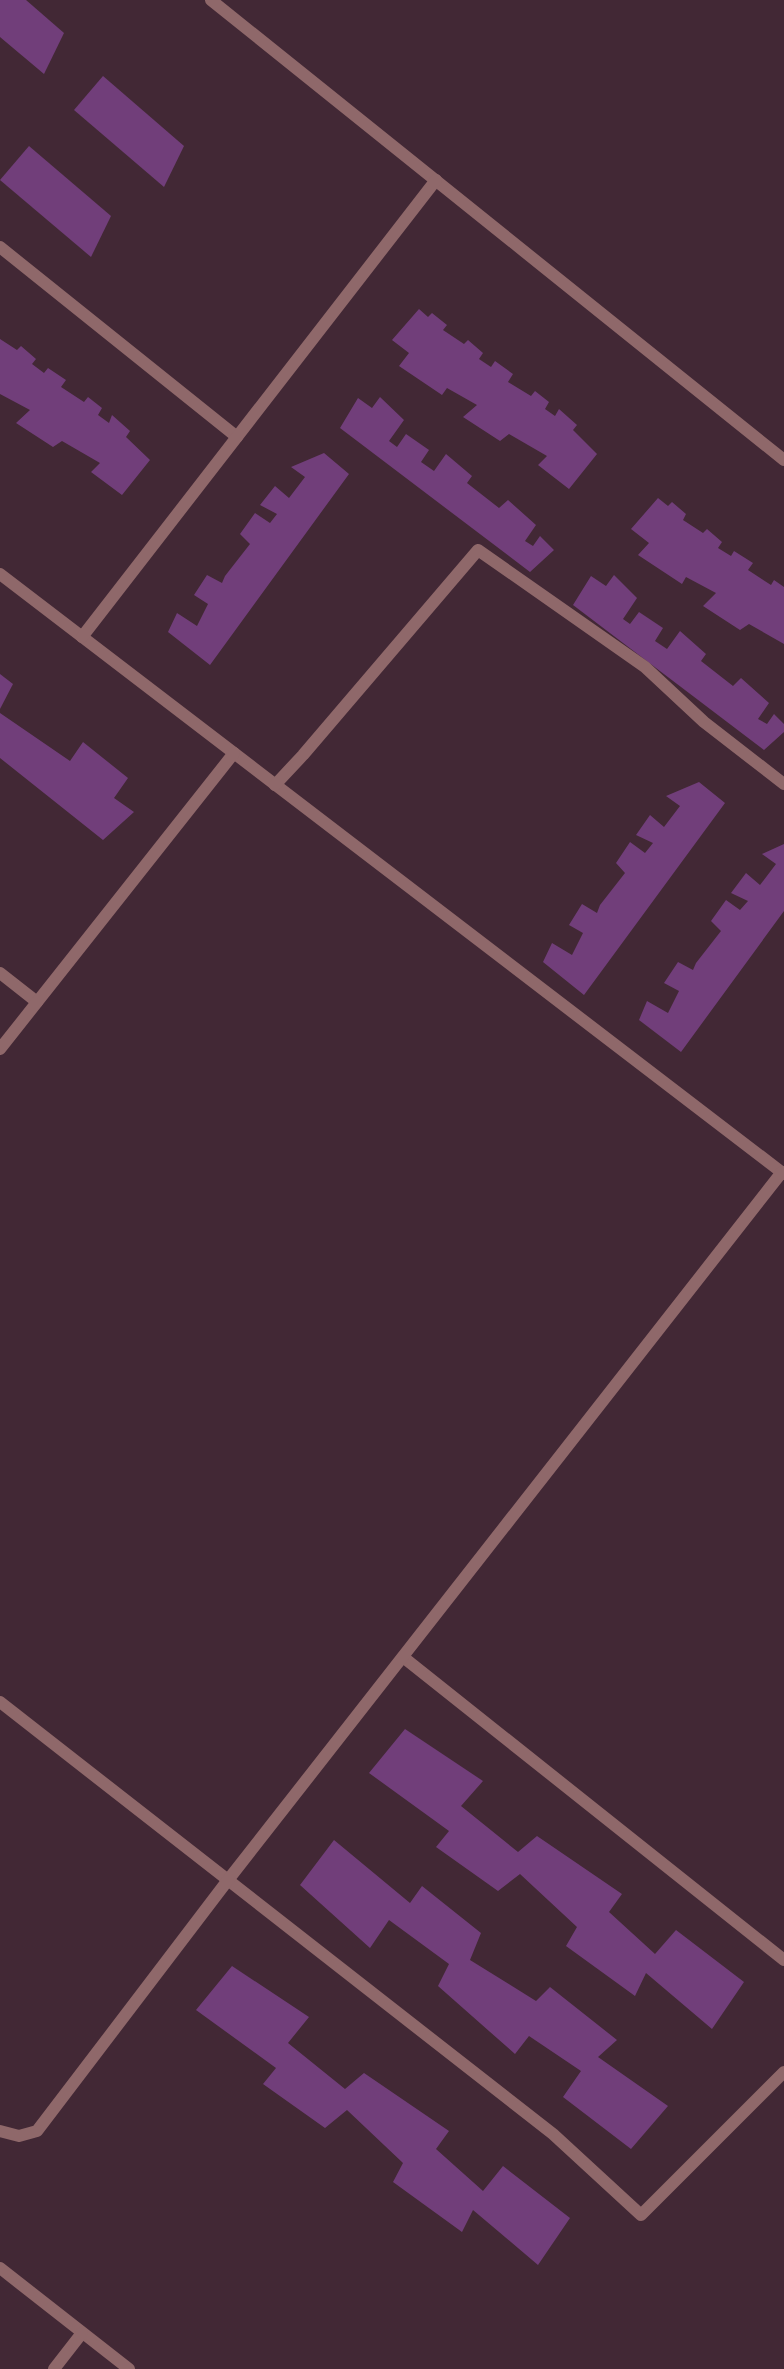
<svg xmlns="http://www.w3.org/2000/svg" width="784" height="2369" font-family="'Playfair Display',serif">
  <rect width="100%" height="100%" fill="#422835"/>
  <!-- building -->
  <g fill="#713e7a">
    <polygon points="0,0 26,0 64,33 44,74 0,37"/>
    <polygon points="103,76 184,146 164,187 74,110"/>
    <polygon points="29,146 111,216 91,257 0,180"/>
    <polygon points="419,309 428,317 432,313 447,325 443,330 464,344 468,340 483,353 479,359 491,367 495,361 513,374 508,382 531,396 535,391 549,402 545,409 555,416 559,409 577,425 573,430 597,454 569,489 538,465 547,456 509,434 500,441 463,417 477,405 447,388 442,395 399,366 409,353 392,340"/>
    <polygon points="0,339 17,350 21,346 36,359 32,364 44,373 48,368 66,380 61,387 84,402 88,397 102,408 98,415 109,423 112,415 130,431 126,437 150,460 122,495 91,472 100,463 62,441 53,447 16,423 30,410 0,394"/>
    <polygon points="380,397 404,420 389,441 397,447 406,434 429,450 421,462 434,471 446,454 472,476 467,483 499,508 508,500 536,525 525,541 533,546 540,536 554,550 530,572 340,428 358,398 372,408"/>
    <polygon points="324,453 349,474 210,665 168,632 177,613 197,626 208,604 194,595 207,575 222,583 225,576 250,544 240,534 255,513 270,523 277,514 260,505 275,486 289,498 305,477 291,467"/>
    <polygon points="658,498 668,506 672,502 686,514 683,520 703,533 707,529 722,542 718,548 731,556 734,551 753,563 748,570 771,585 774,580 784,587 784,644 749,624 740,630 703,606 716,593 686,577 682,584 638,555 649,543 631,529"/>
    <polygon points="614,575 637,598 623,619 630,624 639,612 663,628 655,641 667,649 680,631 706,654 701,661 733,686 741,678 769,703 758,719 767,724 774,714 784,724 784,732 764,750 573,605 591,576 606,586"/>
    <polygon points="0,674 13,684 0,709"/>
    <polygon points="0,713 70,761 83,742 128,778 114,798 134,812 103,840 0,758"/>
    <polygon points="699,782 725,803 584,995 543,962 552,943 572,955 583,933 569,925 582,904 597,913 600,905 625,873 616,863 630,842 645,853 653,843 636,835 650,815 664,827 680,806 666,796"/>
    <polygon points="784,844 784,911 681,1052 639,1020 647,1001 668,1013 679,991 664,983 678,962 693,970 696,963 721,931 711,921 726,900 740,910 748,901 731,893 746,873 760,885 776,864 762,854"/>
    <polygon points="405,1729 483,1781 461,1806 518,1852 537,1836 622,1894 609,1912 655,1954 676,1930 744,1982 712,2029 646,1973 635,1996 566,1946 577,1927 520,1874 498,1891 436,1847 449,1831 369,1773"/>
    <polygon points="334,1840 410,1903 422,1886 481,1933 470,1960 536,2001 550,1987 617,2040 598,2057 668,2106 631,2149 563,2097 581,2071 529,2036 515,2054 438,1986 449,1964 389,1920 370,1948 300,1885"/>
    <polygon points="232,1966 309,2017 288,2043 345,2089 364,2073 449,2131 436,2149 483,2191 503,2166 570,2218 538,2265 473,2210 462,2232 393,2182 403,2163 347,2110 325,2128 263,2084 276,2068 196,2010"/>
  </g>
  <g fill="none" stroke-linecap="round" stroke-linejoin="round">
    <!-- minor -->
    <g stroke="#8f686a" stroke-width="12">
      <polyline points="211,0 784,460"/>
      <polyline points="0,247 237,437"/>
      <polyline points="0,574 784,1174"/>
      <polyline points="82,637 436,180"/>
      <polyline points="275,785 303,755 478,550 645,667 704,722 784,784"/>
      <polyline points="0,973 37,1002"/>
      <polyline points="0,1049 234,753"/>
      <polyline points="403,1657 784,1960"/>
      <polyline points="0,1702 553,2134 641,2215 784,2072"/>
      <polyline points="0,2131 19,2136 37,2131 228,1880 782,1172"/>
      <polyline points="0,2268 129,2369"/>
      <polyline points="54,2369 82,2333"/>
    </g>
  </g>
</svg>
